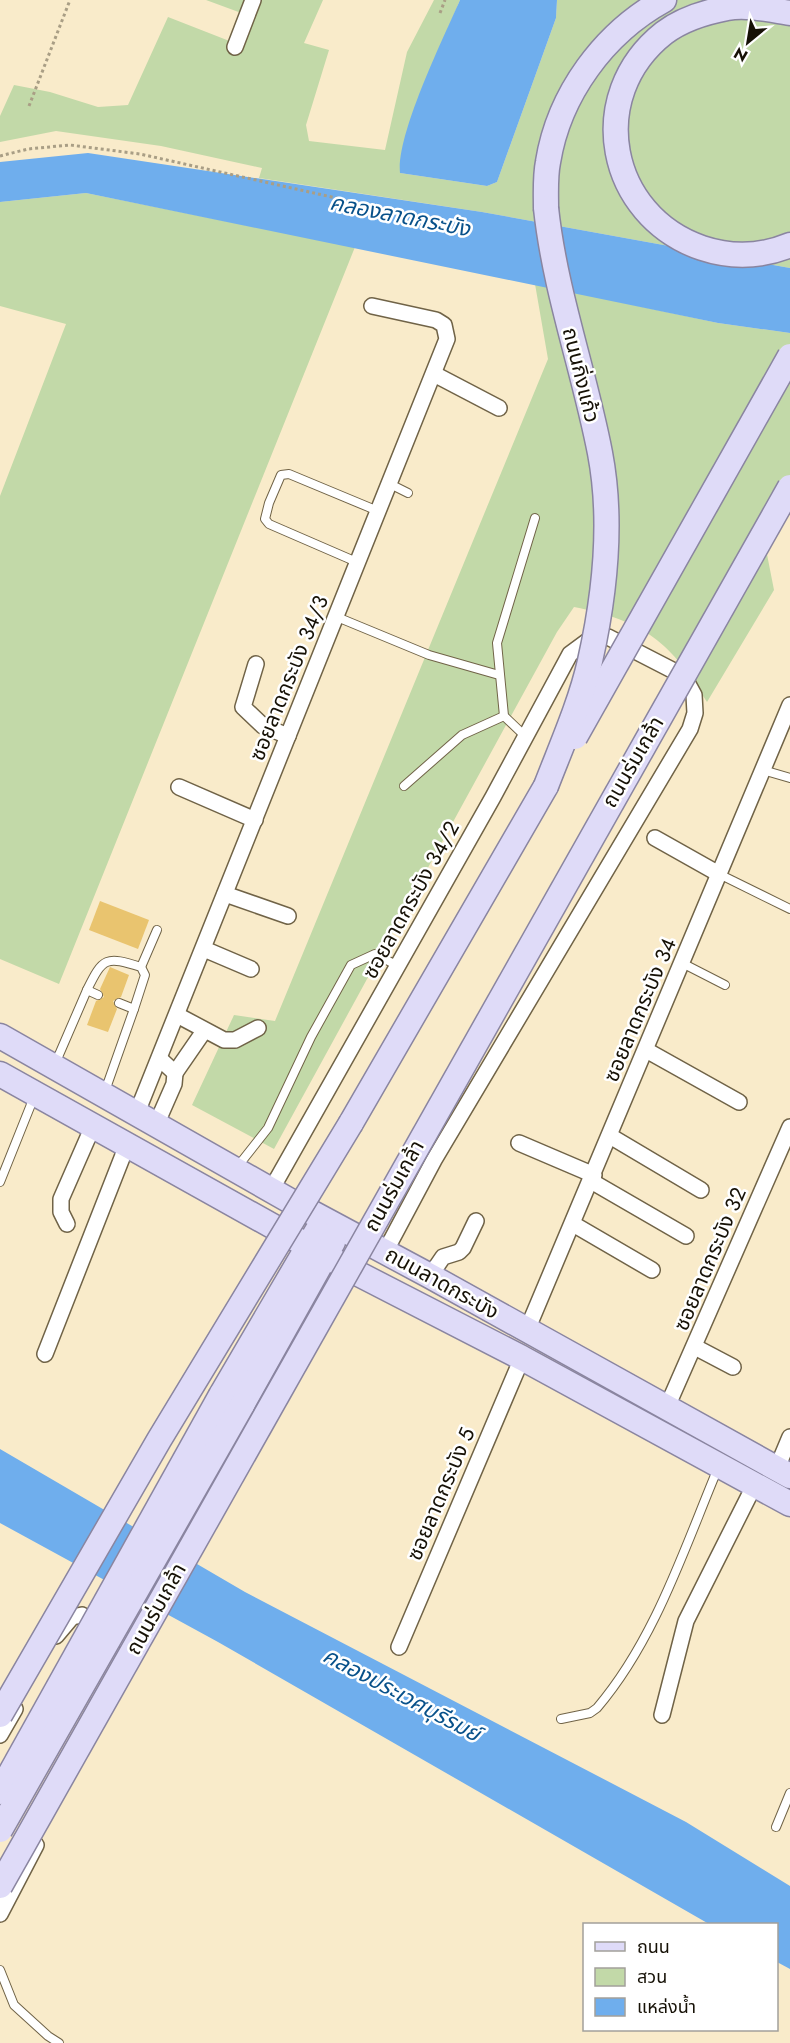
<svg xmlns="http://www.w3.org/2000/svg" width="790" height="2043" font-family="Jost,'Noto Sans Thai',sans-serif">
  <rect width="100%" height="100%" fill="#f9ebca"/>
  <!-- green -->
  <g fill="#c2d9a8">
    <polygon points="206,0 323,0 304,43 329,50 306,125 309,141 385,150 407,52 434,0 460,0 420,95 400,173 487,186 497,182 556,18 557,0 790,0 790,268 482,212 259,178 262,168 161,146 56,131 0,142 0,116 14,85 50,92 98,107 128,105 168,17 232,42 244,14"/>
    <polygon points="86,193 355,247 59,984 0,959 0,496 66,324 0,306 0,202"/>
    <path d="M535,284L718,323L790,333V487L763,534L774,590L707,702C671,642 644,621 574,607L557,632L274,1149L192,1105L234,1015L275,1021L548,359Z"/>
  </g>
  <!-- water -->
  <g fill="#6faeed">
    <path d="M460,0H557L556,18L497,182L487,186L400,173C396,135 443,39 460,0Z"/>
    <polygon points="88,153 482,212 790,268 790,333 718,323 86,193 0,202 0,162"/>
    <polygon points="0,1449 245,1592 686,1822 790,1886 790,1969 777,1962 776,1924 709,1924 218,1642 0,1523"/>
  </g>
  <!-- building -->
  <g fill="#e9c46f">
    <polygon points="100,901 149,920 138,949 89,930"/>
    <polygon points="110,967 129,975 121,997 113,1001 117,1009 108,1032 87,1025 96,1001 104,997 100,989"/>
  </g>
  <g fill="none" stroke-linecap="round" stroke-linejoin="round">
    <!-- service casing -->
    <g stroke="#706347" stroke-width="10">
      <g id="service">
        <polyline points="390,484 408,493"/>
        <polyline points="359,563 269,524 265,519 269,503 281,475 289,474 378,511"/>
        <polyline points="337,617 429,655 499,675"/>
        <polyline points="526,737 504,716 497,643 535,518"/>
        <polyline points="763,770 790,778"/>
        <polyline points="404,786 462,735 504,716"/>
        <polyline points="719,874 790,909"/>
        <polyline points="682,963 725,985"/>
        <polyline points="141,967 157,930"/>
        <path d="M87,990C103,957 106,956 141,967L145,975L134,1009"/>
        <polyline points="55,1064 87,990 98,995"/>
        <polyline points="105,1091 134,1009 119,1003"/>
        <polyline points="238,1166 268,1128 311,1037 351,965 375,954 398,966"/>
        <polyline points="0,1182 34,1097"/>
        <path d="M561,1719L590,1713L597,1708C655,1640 684,1549 718,1468"/>
        <polyline points="776,1827 790,1793"/>
        <polyline points="0,1970 14,2005 48,2036 59,2043"/>
      </g>
    </g>
    <!-- minor casing -->
    <g stroke="#706347" stroke-width="18">
      <g id="minor">
        <polyline points="235,47 253,0"/>
        <polyline points="434,374 499,408"/>
        <polyline points="256,664 243,707 263,726 288,736"/>
        <polyline points="179,787 255,820"/>
        <polyline points="655,838 719,874"/>
        <polyline points="225,894 288,916"/>
        <polyline points="204,949 251,969"/>
        <polyline points="177,1015 224,1040 235,1040 258,1028"/>
        <polyline points="646,1050 739,1102"/>
        <polyline points="175,1073 204,1031"/>
        <polyline points="136,1115 447,339 444,325 436,320 372,306"/>
        <polyline points="156,1125 174,1084 175,1073 160,1059"/>
        <polyline points="610,1136 701,1190"/>
        <polyline points="519,1143 594,1175"/>
        <polyline points="591,1181 686,1236"/>
        <polyline points="271,1190 493,797 570,654 593,637 608,637 674,671 688,684 694,695 695,713 690,729 434,1160 385,1252"/>
        <polyline points="67,1224 61,1212 61,1199 93,1126"/>
        <polyline points="573,1224 652,1270"/>
        <polyline points="430,1276 443,1257 459,1252 463,1248 476,1221"/>
        <polyline points="527,1330 790,705"/>
        <polyline points="695,1347 733,1367"/>
        <polyline points="45,1354 127,1145"/>
        <polyline points="667,1407 790,1127"/>
        <polyline points="777,1468 790,1437"/>
        <path d="M56,1636L72,1617L82,1615C98,1624 134,1636 131,1658"/>
        <polyline points="399,1647 522,1358"/>
        <polyline points="662,1715 686,1621 755,1484"/>
        <polyline points="0,1735 15,1709"/>
        <polyline points="0,1914 36,1845"/>
      </g>
    </g>
    <!-- primary casing -->
    <g stroke="#8a85a0" stroke-width="27">
      <g id="primary">
        <path d="M790,13C771,10 746,4 727,8C706,12 681,20 664,33C584,96 608,216 702,248C732,258 761,257 790,245"/>
        <path d="M546,208C546,193 545,177 548,162C559,94 604,33 664,0"/>
        <polyline points="0,1036 292,1202 430,1276 790,1476"/>
        <polyline points="0,1074 351,1270 522,1358 790,1504"/>
        <polyline points="351,1123 546,786"/>
        <polyline points="221,1395 317,1231"/>
        <polyline points="242,1405 333,1242"/>
      </g>
    </g>
    <!-- path -->
    <g stroke="#a99e85" stroke-width="3" stroke-dasharray="3 3" stroke-linecap="butt">
      <polyline points="440,13 445,0"/>
      <polyline points="29,106 70,0"/>
      <polyline points="0,156 28,149 70,145 140,154 403,213"/>
    </g>
    <!-- service -->
    <use href="#service" stroke="#fff" stroke-width="8"/>
    <!-- minor -->
    <use href="#minor" stroke="#fff" stroke-width="15"/>
    <!-- primary -->
    <use href="#primary" stroke="#dfdbf8" stroke-width="24"/>
    <!-- primary-bridge casing -->
    <g stroke="#8a85a0" stroke-width="27" stroke-linecap="butt">
      <g id="primary-bridge">
        <polyline points="575,737 790,356"/>
        <path d="M546,786C561,747 581,702 590,661C605,594 613,521 600,453C584,370 555,292 546,208"/>
        <polyline points="0,1715 159,1440 351,1123"/>
        <polyline points="0,1792 221,1395"/>
        <polyline points="0,1830 242,1405"/>
        <polyline points="0,1886 790,487"/>
      </g>
    </g>
    <!-- primary-bridge -->
    <use href="#primary-bridge" stroke="#dfdbf8" stroke-width="24"/>
  </g>
  <g text-anchor="middle" dominant-baseline="central" stroke-width="5" stroke-linejoin="round" paint-order="stroke">
    <!-- street labels -->
    <g font-size="21" fill="#161106" stroke="#fff">
      <text transform="translate(581 375) rotate(76)">ถนนกิ่งแก้ว</text>
      <text transform="translate(289 678) rotate(-68)">ซอยลาดกระบัง 34/3</text>
      <text transform="translate(633 762) rotate(-60)">ถนนร่มเกล้า</text>
      <text transform="translate(411 900) rotate(-61)">ซอยลาดกระบัง 34/2</text>
      <text transform="translate(640 1010) rotate(-67)">ซอยลาดกระบัง 34</text>
      <text transform="translate(394 1186) rotate(-61)">ถนนร่มเกล้า</text>
      <text transform="translate(710 1259) rotate(-67)">ซอยลาดกระบัง 32</text>
      <text transform="translate(442 1283) rotate(29)">ถนนลาดกระบัง</text>
      <text transform="translate(441 1494) rotate(-67)">ซอยลาดกระบัง 5</text>
      <text transform="translate(156 1609) rotate(-61)">ถนนร่มเกล้า</text>
    </g>
    <!-- water labels -->
    <g font-size="22" font-style="italic" fill="#08518a" stroke="#fff">
      <text transform="translate(400 215) rotate(11)">คลองลาดกระบัง</text>
      <text transform="translate(402 1694) rotate(28)">คลองประเวศบุรีรมย์</text>
    </g>
  </g>
  <!-- legend -->
  <rect x="583" y="1923" width="195" height="108" fill="#ffffff" stroke="#a2a09b" stroke-width="1.5"/>
  <rect x="595" y="1942" width="30" height="9" fill="#dfdbf8" stroke="#a2a09b" stroke-width="1.5"/>
  <text x="637" y="1953" font-size="18" fill="#161106">ถนน</text>
  <rect x="595" y="1968" width="30" height="18" fill="#c2d9a8" stroke="#a2a09b" stroke-width="1.5"/>
  <text x="637" y="1983" font-size="18" fill="#161106">สวน</text>
  <rect x="595" y="1998" width="30" height="18" fill="#6faeed" stroke="#a2a09b" stroke-width="1.5"/>
  <text x="637" y="2013" font-size="18" fill="#161106">แหล่งน้ำ</text>
  <!-- north arrow -->
  <g transform="translate(748 42) rotate(210)" stroke="#ffffff" stroke-width="4.5" paint-order="stroke">
  <path d="M0-4.5L10 22L0 15L-10 22Z" fill="#161106"/>
  <text y="-9" font-size="16" font-weight="bold" text-anchor="middle" fill="#161106">N</text>
  </g>
</svg>
